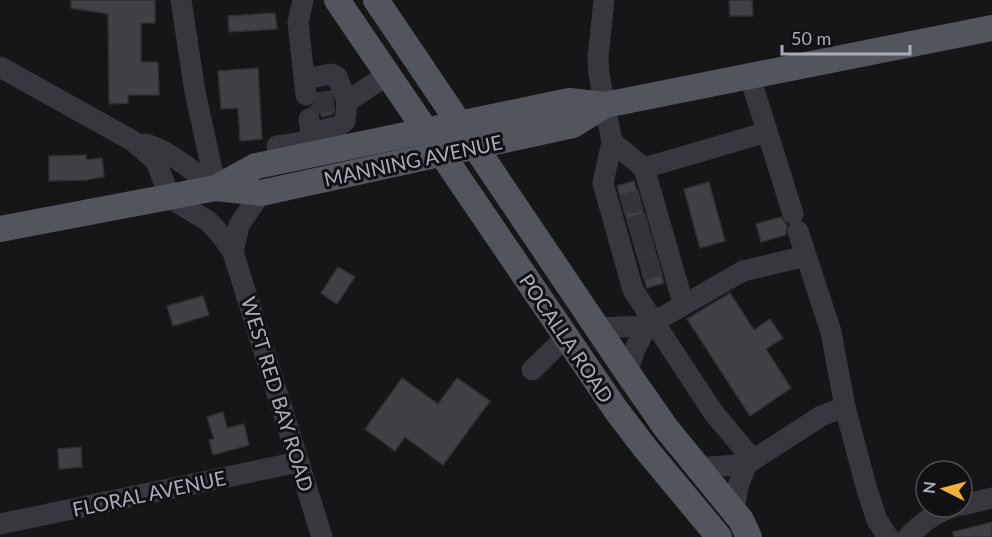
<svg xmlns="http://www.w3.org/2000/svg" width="992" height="537" font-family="Lato,sans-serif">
  <rect width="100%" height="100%" fill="#161618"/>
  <!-- building -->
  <g fill="#404145" stroke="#303034" stroke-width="1.5">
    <polygon points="71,0 155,0 155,23 141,23 141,62 158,62 159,95 128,95 128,103 109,104 108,14 71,8"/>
    <polygon points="729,0 752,0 753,16 730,16"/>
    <polygon points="275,13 277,29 229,32 228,16"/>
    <polygon points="258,68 262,139 240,141 238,108 221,109 218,71"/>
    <polygon points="329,91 334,104 333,114 322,117 319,111 310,107 317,101 319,93"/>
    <polygon points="86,155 86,160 102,158 104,177 86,180 49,181 49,156"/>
    <polygon points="634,181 664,283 647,288 617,186"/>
    <polygon points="709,182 725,241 700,248 684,189"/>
    <polygon points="781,217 787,225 786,235 761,242 756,224"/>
    <polygon points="338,267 355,277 337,304 321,293"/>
    <polygon points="730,293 754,330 770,319 783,338 766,349 791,388 750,416 687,319"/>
    <polygon points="203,296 209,315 173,326 167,306"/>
    <polygon points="402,378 438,404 457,378 490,401 443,465 405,437 395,451 365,429"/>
    <polygon points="223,412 227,428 244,424 249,445 213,455 209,440 214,439 207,417"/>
    <polygon points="81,447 82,467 59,469 58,449"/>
    <polygon points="992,522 992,537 954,537 953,532"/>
  </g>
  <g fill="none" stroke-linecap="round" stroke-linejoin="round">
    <!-- minor-tunnel -->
    <g stroke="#333438" stroke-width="21" stroke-dasharray="21 10" stroke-linecap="butt">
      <polyline points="322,92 325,116"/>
      <polyline points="622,205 641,200"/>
      <polyline points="629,228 648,223"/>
      <polyline points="635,249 654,244"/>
      <polyline points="641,270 660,265"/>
    </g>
    <!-- minor -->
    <g stroke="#37383d" stroke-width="21">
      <polyline points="181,0 195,92 216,188"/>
      <polyline points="303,0 298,22 306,95"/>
      <polyline points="604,0 598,57 599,74 612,142 603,183 633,290 713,412 753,460"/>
      <polyline points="0,67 133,141 156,161 170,198 208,221 221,235 233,252 322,537"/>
      <polyline points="750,77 793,214"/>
      <polyline points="305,79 331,74 337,77 347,102 388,74"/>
      <polyline points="311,133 339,126 345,121 347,102"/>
      <polyline points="612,142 644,168 683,303"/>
      <path d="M145,144C171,151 194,173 216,188"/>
      <polyline points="280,161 277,146 305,142 311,133 309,119"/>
      <polyline points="644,168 767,132"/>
      <polyline points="798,231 831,332 845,407 867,490 877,520 888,537"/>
      <polyline points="233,252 239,225 261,193"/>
      <polyline points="596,328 647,326 743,271 806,256"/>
      <polyline points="532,370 566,337"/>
      <polyline points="627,372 635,349 647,326"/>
      <polyline points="698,468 747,464 821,416 845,407"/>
      <polyline points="962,505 992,498"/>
      <polyline points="734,511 738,486 747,464"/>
      <polyline points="0,524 299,462"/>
      <path d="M908,537C921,523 934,513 953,507"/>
    </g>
    <!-- major -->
    <g stroke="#53555c" stroke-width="26">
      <polyline points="337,0 616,410 645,448 719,537"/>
      <polyline points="376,0 627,372 666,428 741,520 749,537"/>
      <polyline points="216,188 256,166 569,101 605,105 992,28"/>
      <polyline points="0,229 216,188 261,193 573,125 605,105"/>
    </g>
  </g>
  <g text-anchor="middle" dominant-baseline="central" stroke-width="6" stroke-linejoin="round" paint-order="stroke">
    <!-- street labels -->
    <g font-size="20" fill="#a8adb8" stroke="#111113">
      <text transform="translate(413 160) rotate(-12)">MANNING AVENUE</text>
      <text transform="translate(567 338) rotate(56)">POCALLA ROAD</text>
      <text transform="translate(278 394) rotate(73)">WEST RED BAY ROAD</text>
      <text transform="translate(149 493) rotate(-12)">FLORAL AVENUE</text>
    </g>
  </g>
  <!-- north arrow -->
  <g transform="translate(944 489) rotate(276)"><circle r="28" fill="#111113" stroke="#4d4f55" stroke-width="1.5"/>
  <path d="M0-4.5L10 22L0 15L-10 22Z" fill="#f2b134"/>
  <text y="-9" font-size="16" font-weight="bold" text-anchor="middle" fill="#a8adb8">N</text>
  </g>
  <!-- scale -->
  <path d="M782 45v9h128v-9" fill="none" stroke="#a8adb8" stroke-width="3"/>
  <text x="791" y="45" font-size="18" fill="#a8adb8" stroke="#111113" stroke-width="4.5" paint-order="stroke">50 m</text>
</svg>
